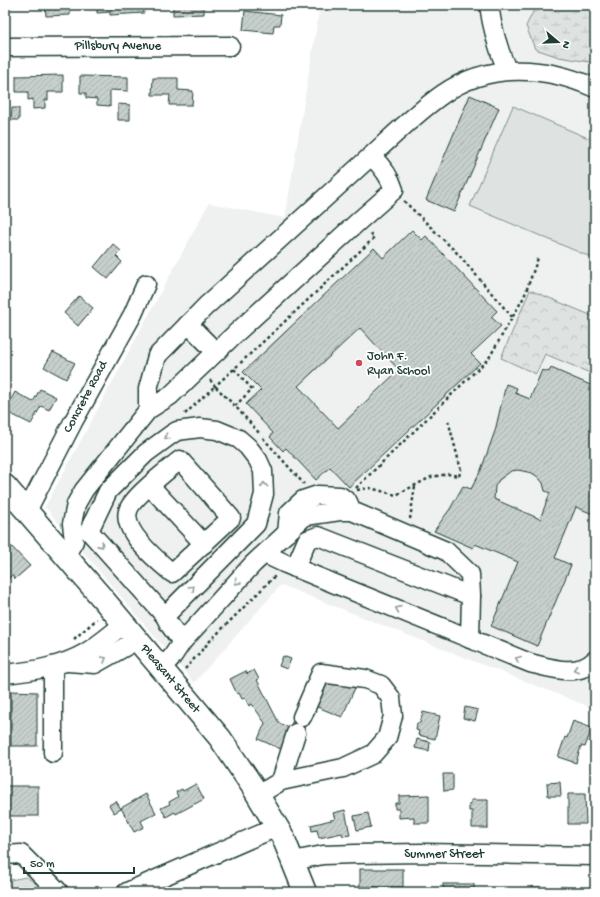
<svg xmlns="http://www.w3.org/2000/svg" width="600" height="897" font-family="'Gochi Hand',sans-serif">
  <defs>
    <pattern id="wetland-marsh" width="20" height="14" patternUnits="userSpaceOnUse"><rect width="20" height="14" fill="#dee3e2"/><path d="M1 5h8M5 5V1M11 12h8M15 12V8" fill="none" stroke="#bec4c2"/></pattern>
    <pattern id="park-crowns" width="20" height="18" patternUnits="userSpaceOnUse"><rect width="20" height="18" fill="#dee3e2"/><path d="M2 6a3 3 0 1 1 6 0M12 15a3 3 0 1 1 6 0" fill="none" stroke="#bec4c2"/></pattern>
    <pattern id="building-hatch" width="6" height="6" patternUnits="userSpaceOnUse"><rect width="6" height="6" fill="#c7cfcc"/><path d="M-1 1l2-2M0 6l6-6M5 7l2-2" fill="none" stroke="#aab3b0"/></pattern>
  </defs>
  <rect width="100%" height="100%" fill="#fff"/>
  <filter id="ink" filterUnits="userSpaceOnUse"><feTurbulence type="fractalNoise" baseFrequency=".025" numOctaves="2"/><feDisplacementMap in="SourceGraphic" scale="8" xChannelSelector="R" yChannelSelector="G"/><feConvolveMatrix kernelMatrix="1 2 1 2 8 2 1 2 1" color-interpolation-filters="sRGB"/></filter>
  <g filter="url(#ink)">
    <!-- built -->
    <polygon fill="#eef1f0" points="320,5 595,5 595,709 281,585 194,683 45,507 209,203 285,218"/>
    <!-- wetland -->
    <polygon fill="url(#wetland-marsh)" stroke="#7e908b" points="542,5 595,5 595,63 559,57 535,49 526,26 535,8"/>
    <!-- park -->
    <g fill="url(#park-crowns)" stroke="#7e908b">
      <polygon points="530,290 595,317 595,375 545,354 536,374 501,358"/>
      <polygon points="26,877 50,892 5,892 5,881"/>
    </g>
    <!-- pitch -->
    <polygon fill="#dee3e2" stroke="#7e908b" points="513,106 595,141 595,259 470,206"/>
    <!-- building -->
    <g fill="url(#building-hatch)" stroke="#1f3d34" fill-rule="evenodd">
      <polygon points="45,5 70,5 70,15 46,16"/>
      <polygon points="97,5 143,5 144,13 110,15 110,12 97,13"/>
      <polygon points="173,5 204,5 204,14 173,15"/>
      <polygon points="245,11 281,15 280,25 274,25 273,33 243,30"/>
      <polygon points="63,75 63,92 48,92 48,100 45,100 45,108 33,109 33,99 28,100 28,92 16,92 16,76"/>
      <polygon points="80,76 128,77 128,91 110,90 110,106 97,105 97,99 86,98 86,93 80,93"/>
      <polygon points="153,78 178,78 178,90 193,91 192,105 169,105 170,95 152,95"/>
      <polygon points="470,95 499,108 454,212 426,200"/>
      <polygon points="118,104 130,105 130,120 118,120"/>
      <polygon points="12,108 19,108 19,120 11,120"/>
      <path d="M412,230L422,240L426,236L497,311L491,317L501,326L471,354L480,363L349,487L330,467L316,480L286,448L283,451L270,437L273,433L246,404L261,390L243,372L374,248L383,258ZM360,328L399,370L338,428L298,386Z"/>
      <polygon points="113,244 121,251 116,256 122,262 108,279 94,267"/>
      <polygon points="79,296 93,308 78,326 64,313"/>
      <polygon points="53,352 75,363 66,379 44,367"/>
      <path d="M551,368L595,387V515L576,507L555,558L571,565L537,646L491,626L518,562L475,544L473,548L434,531L450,509L463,486L471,489L481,470L495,431L506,384L517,388L515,393L530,399L542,370L549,372ZM518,470L532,473L538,477L543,483L545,491L550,493L540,519L494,499L495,486L499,480L511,471Z"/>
      <polygon points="40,389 56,397 49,410 41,406 31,424 5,411 15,392 33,402"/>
      <polygon points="11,546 30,566 15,579 12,575 5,582 5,552"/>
      <polygon points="283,656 291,659 287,669 279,666"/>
      <polygon points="254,670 259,679 257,680 279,723 290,728 295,714 306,719 300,734 283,750 258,739 265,723 252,704 249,706 245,698 242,699 239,693 237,694 230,679 246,671 247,674"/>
      <polygon points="327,678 337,680 355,688 342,717 315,706"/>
      <polygon points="11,691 37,692 37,746 11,746"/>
      <polygon points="465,707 478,710 475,721 463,718"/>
      <polygon points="423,712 440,716 435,739 418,735 419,731 416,730 417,723 420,723"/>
      <polygon points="573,721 592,728 585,747 581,746 576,763 558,757 565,737 567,738"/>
      <polygon points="417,739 430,742 429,751 415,748"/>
      <polygon points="443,774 453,774 453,790 444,791"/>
      <polygon points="560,782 561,796 548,796 547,783"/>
      <polygon points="196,784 204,799 176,814 175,812 166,817 161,808 170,804 169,802 178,797 176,792 182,789 183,791"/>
      <rect x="5" y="786" width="33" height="30"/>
      <polygon points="146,794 156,813 141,821 144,827 134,832 121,808"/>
      <polygon points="568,794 585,794 586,824 568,824"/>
      <polygon points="429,795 429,823 414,823 414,817 399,818 399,809 395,809 395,803 399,803 399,796"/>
      <polygon points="471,800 488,800 488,828 472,828 472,811 469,811 469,804 471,804"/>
      <polygon points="116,801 121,809 114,813 109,805"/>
      <polygon points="345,810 350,835 343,836 342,833 319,838 317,830 312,831 311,825 335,819 333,813"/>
      <polygon points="368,813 371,827 357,830 354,816"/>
      <rect x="360" y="869" width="43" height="18"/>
      <rect x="443" y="884" width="31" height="8"/>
      <rect x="532" y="887" width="33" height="5"/>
    </g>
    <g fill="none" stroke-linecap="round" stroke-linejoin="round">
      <!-- minor casing -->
      <g stroke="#1f3d34" stroke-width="21">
        <g id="minor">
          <path d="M489,5C492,28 498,49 507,70"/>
          <polyline points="5,47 230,46"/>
          <path d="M371,156C394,135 417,112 443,94C489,62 546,66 595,88"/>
          <polyline points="188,324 216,352"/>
          <path d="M180,460L231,518L172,573C158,561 122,532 128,511C131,498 168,470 180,460Z"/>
          <polyline points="150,486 204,544"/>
          <polyline points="27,511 73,422 133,314 146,284"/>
          <polyline points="287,533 289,513 303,500 318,495 340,496 348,502 352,511"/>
          <path d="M265,554L286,564L530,663C550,668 578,678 595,660"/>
          <path d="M65,556L74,541L72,524L76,504L84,490L148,410L170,396L235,334L360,220L394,190C390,176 382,166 371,156L206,306L157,356L148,389V410"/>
          <polyline points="295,568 307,540 318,536 471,596"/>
          <polyline points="182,642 253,564 305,516 340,511 352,511 446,551 470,574 471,596 470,639"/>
          <polyline points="68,662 95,664 137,640"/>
          <polyline points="53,666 53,753"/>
          <polyline points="161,668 172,657 182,642 169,624 165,616 89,531 108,491 146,453 172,434 177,431 200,428 217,430 239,439 248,447 258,460 263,471 264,494 256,524 165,616"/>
          <path d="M5,674C32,671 61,667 85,653C99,645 111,634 124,624"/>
          <polyline points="281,781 296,733"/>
          <polyline points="258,795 281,781 343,768 373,754 387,738 393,716 391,698 381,685 365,679 321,673 302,717"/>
          <polyline points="5,855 21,854 59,892"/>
          <polyline points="293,861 323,855 356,854 423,853 595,856"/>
          <polyline points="127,892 277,827"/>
        </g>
      </g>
      <!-- major casing -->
      <g stroke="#1f3d34" stroke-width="25">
        <polyline id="major" points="5,486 103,599 220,738 253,787 283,837 305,892"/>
      </g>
      <!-- path -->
      <g stroke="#1f3d34" stroke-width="2.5" stroke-dasharray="3 3" stroke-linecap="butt">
        <polyline points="404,201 458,254 512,317"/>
        <polyline points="234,369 252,389 235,406"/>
        <polyline points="210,380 215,386 234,369 374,238 370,233"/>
        <polyline points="185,414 215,386 235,406 260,434"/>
        <polyline points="263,438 304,484"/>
        <polyline points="356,488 489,358 524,297 538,258"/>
        <polyline points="357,490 370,488 396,495 431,477 448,474 459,476 461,470 448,420"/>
        <polyline points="410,519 415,486"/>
        <polyline points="74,639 97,619"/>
        <polyline points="185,669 210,641 275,576"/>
      </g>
      <!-- minor -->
      <use href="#minor" stroke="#fff" stroke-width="18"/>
      <!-- major -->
      <use href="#major" stroke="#fff" stroke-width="22"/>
    </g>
    <!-- one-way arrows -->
    <defs><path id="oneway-chevron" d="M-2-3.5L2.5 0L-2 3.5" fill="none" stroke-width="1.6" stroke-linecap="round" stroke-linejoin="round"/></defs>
    <g stroke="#8f9e9a">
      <use href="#oneway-chevron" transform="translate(167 437) rotate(144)"/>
      <use href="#oneway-chevron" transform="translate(264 485) rotate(-94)"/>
      <use href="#oneway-chevron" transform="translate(101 545) rotate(48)"/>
      <use href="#oneway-chevron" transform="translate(237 582) rotate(132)"/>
      <use href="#oneway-chevron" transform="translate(192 588) rotate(-45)"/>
      <use href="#oneway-chevron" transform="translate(398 609) rotate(-158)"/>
      <use href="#oneway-chevron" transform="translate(104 659) rotate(-30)"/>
      <use href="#oneway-chevron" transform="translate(518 659) rotate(-157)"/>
      <use href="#oneway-chevron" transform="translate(576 669) rotate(165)"/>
    </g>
  </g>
  <!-- markers -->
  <circle fill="#d1495b" stroke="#fff" stroke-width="1.5" cx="359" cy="363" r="4"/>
  <g text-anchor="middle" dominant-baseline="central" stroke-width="3.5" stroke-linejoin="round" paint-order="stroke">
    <!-- street labels -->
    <g font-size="13" fill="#1f3d34" stroke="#fff">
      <text x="118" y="46">Pillsbury Avenue</text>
      <text transform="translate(86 397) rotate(-62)">Concrete Road</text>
      <text transform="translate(170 679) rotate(50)">Pleasant Street</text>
      <text x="444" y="854">Summer Street</text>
    </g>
    <!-- poi labels -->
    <g font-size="13" fill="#1f3d34" stroke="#fff" text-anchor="start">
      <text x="367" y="356">John F.<tspan x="367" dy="15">Ryan School</tspan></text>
    </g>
  </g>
  <!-- margin -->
  <rect width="600" height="897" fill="none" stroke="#fff" stroke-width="20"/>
  <rect x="10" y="10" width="580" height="877" fill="none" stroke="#1f3d34" stroke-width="1.5" filter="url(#ink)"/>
  <!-- north arrow -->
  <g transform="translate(558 42) rotate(109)" stroke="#ffffff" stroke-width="3" paint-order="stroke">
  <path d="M0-3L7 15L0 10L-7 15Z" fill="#1f3d34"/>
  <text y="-6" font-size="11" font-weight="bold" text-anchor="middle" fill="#1f3d34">N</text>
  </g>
  <!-- scale -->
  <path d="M24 867v6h110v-6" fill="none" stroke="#1f3d34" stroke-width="2"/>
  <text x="30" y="867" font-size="12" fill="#1f3d34" stroke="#ffffff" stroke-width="3" paint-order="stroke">50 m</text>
</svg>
